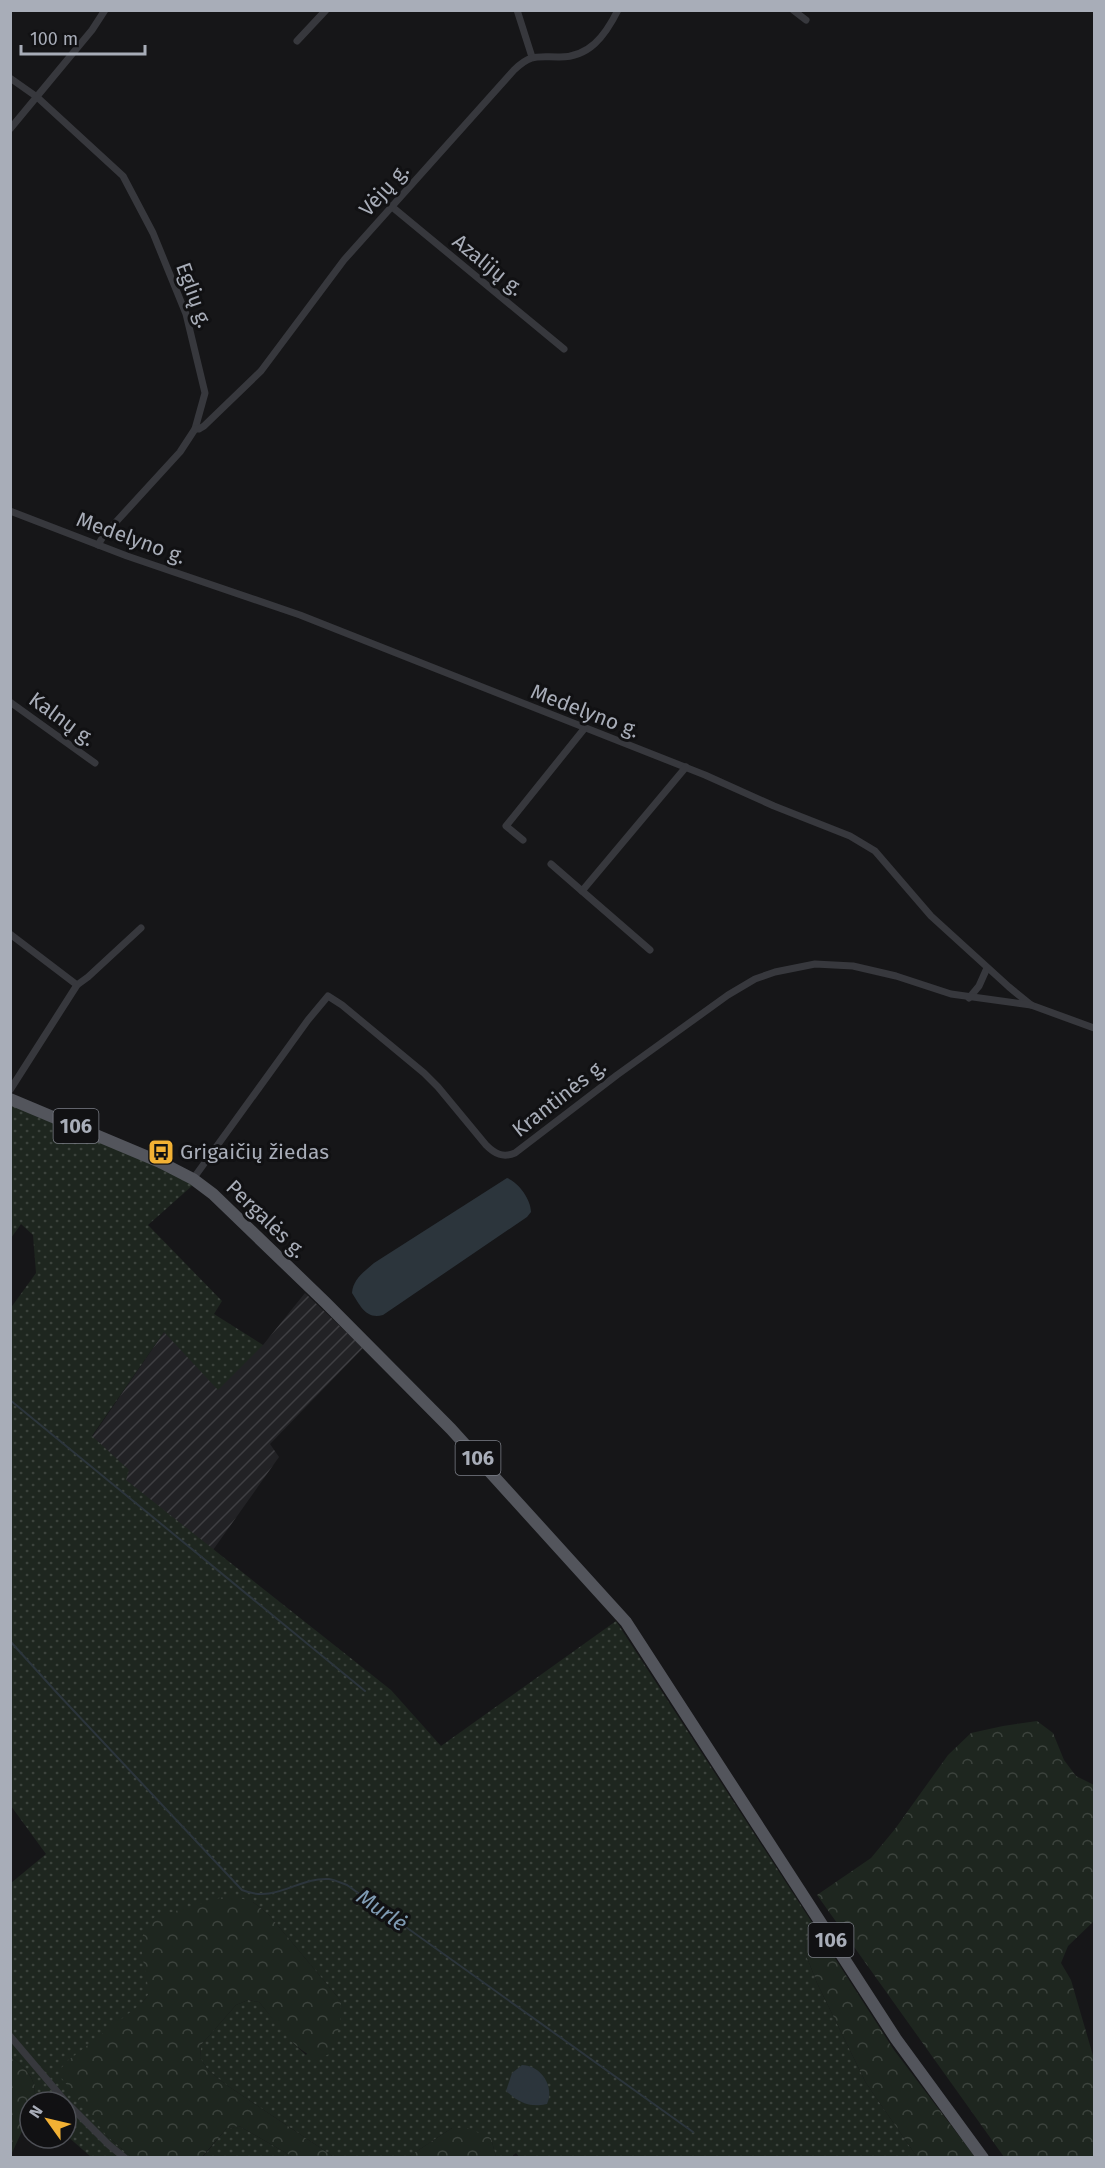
<svg xmlns="http://www.w3.org/2000/svg" width="1105" height="2168" font-family="'Fira Sans',sans-serif">
  <defs>
    <pattern id="industrial-furrows" width="10" height="10" patternUnits="userSpaceOnUse" patternTransform="scale(1.5)"><rect width="10" height="10" fill="#222225"/><path d="M-1 1l2-2M0 10L10 0M9 11l2-2" fill="none" stroke="#3f3f43"/></pattern>
    <pattern id="grass-dots" width="8" height="8" patternUnits="userSpaceOnUse" patternTransform="scale(1.5)"><rect width="8" height="8" fill="#1e261f"/><path d="M2 2h.1M6 6h.1" fill="none" stroke="#3c433d" stroke-width="1.8" stroke-linecap="round"/></pattern>
    <pattern id="forest-crowns" width="20" height="18" patternUnits="userSpaceOnUse" patternTransform="scale(1.5)"><rect width="20" height="18" fill="#1e261f"/><path d="M2 6a3 3 0 1 1 6 0M12 15a3 3 0 1 1 6 0" fill="none" stroke="#3c433d"/></pattern>
  </defs>
  <rect width="100%" height="100%" fill="#161618"/>
  <!-- industrial -->
  <polygon fill="url(#industrial-furrows)" points="305,1293 363,1348 270,1444 279,1457 213,1550 125,1480 92,1437 164,1332 263,1345"/>
  <!-- grass -->
  <g fill="url(#grass-dots)">
    <path d="M11,1103L162,1168L193,1185L148,1225L222,1301L214,1314L263,1345L218,1390L164,1332L92,1436L129,1470L126,1480L391,1690L441,1746L616,1621L813,1924L805,1942L806,1955L817,1983L866,2083L917,2157L520,2158L516,2153L511,2157H496L491,2138L452,2128L408,2157H334L225,2084L208,2070L200,2058L201,2045L236,2005L248,2000L259,2002L293,2043L306,2055L341,2001L269,1915L253,1902L148,1987V1995L142,2003L106,2135L131,2157H91L66,2135V2102H35C36,2076 29,2073 11,2056V1883L46,1854L11,1806L10,1309L36,1273L33,1235L21,1224L11,1238Z"/>
    <polygon points="239,2126 293,2157 202,2158 226,2129"/>
  </g>
  <!-- forest -->
  <g fill="url(#forest-crowns)">
    <polygon points="1037,1721 1053,1733 1064,1760 1076,1776 1094,1785 1094,1921 1068,1946 1061,1963 1071,1980 1094,2059 1094,2157 1004,2157 817,1895 871,1858 895,1829 948,1755 971,1733 1003,1726"/>
    <path d="M230,1895L253,1902L269,1915L341,2001L340,2026L329,2054L319,2059C293,2051 276,2022 259,2002L248,2000L236,2005L201,2045L200,2058L208,2070L225,2084L334,2157H293L239,2126L226,2129L202,2157H131L106,2135L60,2076V2070L66,2062L142,2003L148,1995C149,1966 129,1939 155,1917Z"/>
    <polygon points="813,1924 894,2050 975,2157 917,2157 866,2083 817,1983 806,1955 805,1942"/>
    <path d="M11,2056C29,2073 36,2076 35,2102H30V2114L11,2155Z"/>
    <polygon points="452,2128 467,2128 491,2138 496,2157 408,2157"/>
  </g>
  <!-- water -->
  <g fill="#2c353c">
    <path d="M507,1178C518,1182 531,1199 531,1212L527,1217L383,1315C366,1320 360,1305 352,1293C353,1279 364,1272 374,1263Z"/>
    <path d="M522,2065C541,2065 555,2087 547,2104C530,2108 519,2103 506,2091L512,2073Z"/>
  </g>
  <g fill="none" stroke-linecap="round" stroke-linejoin="round">
    <!-- stream -->
    <g stroke="#2c353c" stroke-width="2">
      <polyline points="10,1400 365,1691"/>
      <path d="M10,1641L58,1694L242,1890C276,1904 297,1877 329,1879C335,1880 341,1883 347,1885L693,2132"/>
    </g>
    <!-- minor -->
    <g stroke="#37383d" stroke-width="7">
      <polyline points="517,10 532,57"/>
      <polyline points="793,10 806,20"/>
      <polyline points="297,41 326,10"/>
      <polyline points="10,78 37,97 123,176 153,233 186,314 205,393 195,429 180,452 104,535 98,545"/>
      <polyline points="10,129 92,30 105,10"/>
      <polyline points="391,206 564,349"/>
      <path d="M195,429H199L204,426L261,371L344,260L514,70C531,54 536,57 558,57C589,58 605,36 618,10"/>
      <polyline points="10,511 127,556 300,615 705,775 774,806 850,836 875,851 931,916 1009,987 1031,1005 1094,1028"/>
      <polyline points="10,702 95,763"/>
      <polyline points="523,840 506,826 584,729"/>
      <polyline points="551,864 582,891 686,767"/>
      <polyline points="582,891 650,950"/>
      <polyline points="10,934 77,985"/>
      <polyline points="969,998 979,986 987,968"/>
      <polyline points="10,1090 77,985 88,977 141,928"/>
      <path d="M193,1179L308,1020L328,996L342,1005L424,1073L438,1087L486,1145C495,1154 503,1158 515,1153L617,1075L728,995L755,979L775,972L815,964L853,966L896,976L951,994L1031,1005"/>
      <polyline points="10,2036 66,2102"/>
      <polyline points="66,2102 109,2145 125,2158"/>
    </g>
    <!-- primary -->
    <polyline stroke="#53555c" stroke-width="12" points="10,1099 160,1162 193,1179 213,1194 326,1303 451,1429 626,1622 896,2039 983,2158"/>
  </g>
  <!-- icons -->
  <defs>
    <g id="bus-square" transform="scale(1.35)"><rect x="-9" y="-9" width="18" height="18" rx="4" fill="#f2b134" stroke="#111113"/><path d="M-5-6H5V4H4V6H2V4H-2V6H-4V4H-5ZM-3.5-4V0h7V-4ZM-3.5 1.2v1.5H-2V1.2ZM2 1.2v1.5H3.5V1.2Z" fill="#111"/></g>
  </defs>
  <g fill-rule="evenodd">
    <use href="#bus-square" x="161" y="1152"/>
  </g>
  <g text-anchor="middle" dominant-baseline="central" stroke-width="6" stroke-linejoin="round" paint-order="stroke">
    <!-- shield labels -->
    <g fill="#111113" stroke="#7b7e86" stroke-width="1.5">
      <rect x="53.5" y="1109" width="45" height="34" rx="4.5"/>
      <rect x="455.5" y="1441" width="45" height="34" rx="4.5"/>
      <rect x="808.5" y="1923" width="45" height="34" rx="4.5"/>
    </g>
    <g font-size="20" font-weight="bold" fill="#a8adb8">
      <text x="76" y="1126">106</text>
      <text x="478" y="1458">106</text>
      <text x="831" y="1940">106</text>
    </g>
    <!-- street labels -->
    <g font-size="21" fill="#a8adb8" stroke="#111113">
      <text transform="translate(384 190) rotate(-48)">Vėjų g.</text>
      <text transform="translate(488 265) rotate(39)">Azalijų g.</text>
      <text transform="translate(194 295) rotate(70)">Eglių g.</text>
      <text transform="translate(131 538) rotate(20)">Medelyno g.</text>
      <text transform="translate(585 711) rotate(21)">Medelyno g.</text>
      <text transform="translate(62 719) rotate(36)">Kalnų g.</text>
      <text transform="translate(559 1098) rotate(-38)">Krantinės g.</text>
      <text transform="translate(266 1219) rotate(44)">Pergalės g.</text>
    </g>
    <!-- poi labels -->
    <g font-size="21" fill="#a8adb8" stroke="#111113" text-anchor="start">
      <text x="180" y="1152">Grigaičių žiedas</text>
    </g>
    <!-- water labels -->
    <g font-size="22" font-style="italic" fill="#7f9bb3" stroke="#111113">
      <text transform="translate(382 1910) rotate(35)">Murlė</text>
    </g>
  </g>
  <!-- border -->
  <rect width="1105" height="2168" fill="none" stroke="#a8adb8" stroke-width="24"/>
  <!-- north arrow -->
  <g transform="translate(48 2120) rotate(304)"><circle r="28" fill="#111113" stroke="#4d4f55" stroke-width="1.5"/>
  <path d="M0-4.5L10 22L0 15L-10 22Z" fill="#f2b134"/>
  <text y="-9" font-size="16" font-weight="bold" text-anchor="middle" fill="#a8adb8">N</text>
  </g>
  <!-- scale -->
  <path d="M21 45v9h124v-9" fill="none" stroke="#a8adb8" stroke-width="3"/>
  <text x="30" y="45" font-size="18" fill="#a8adb8" stroke="#111113" stroke-width="4.5" paint-order="stroke">100 m</text>
</svg>
